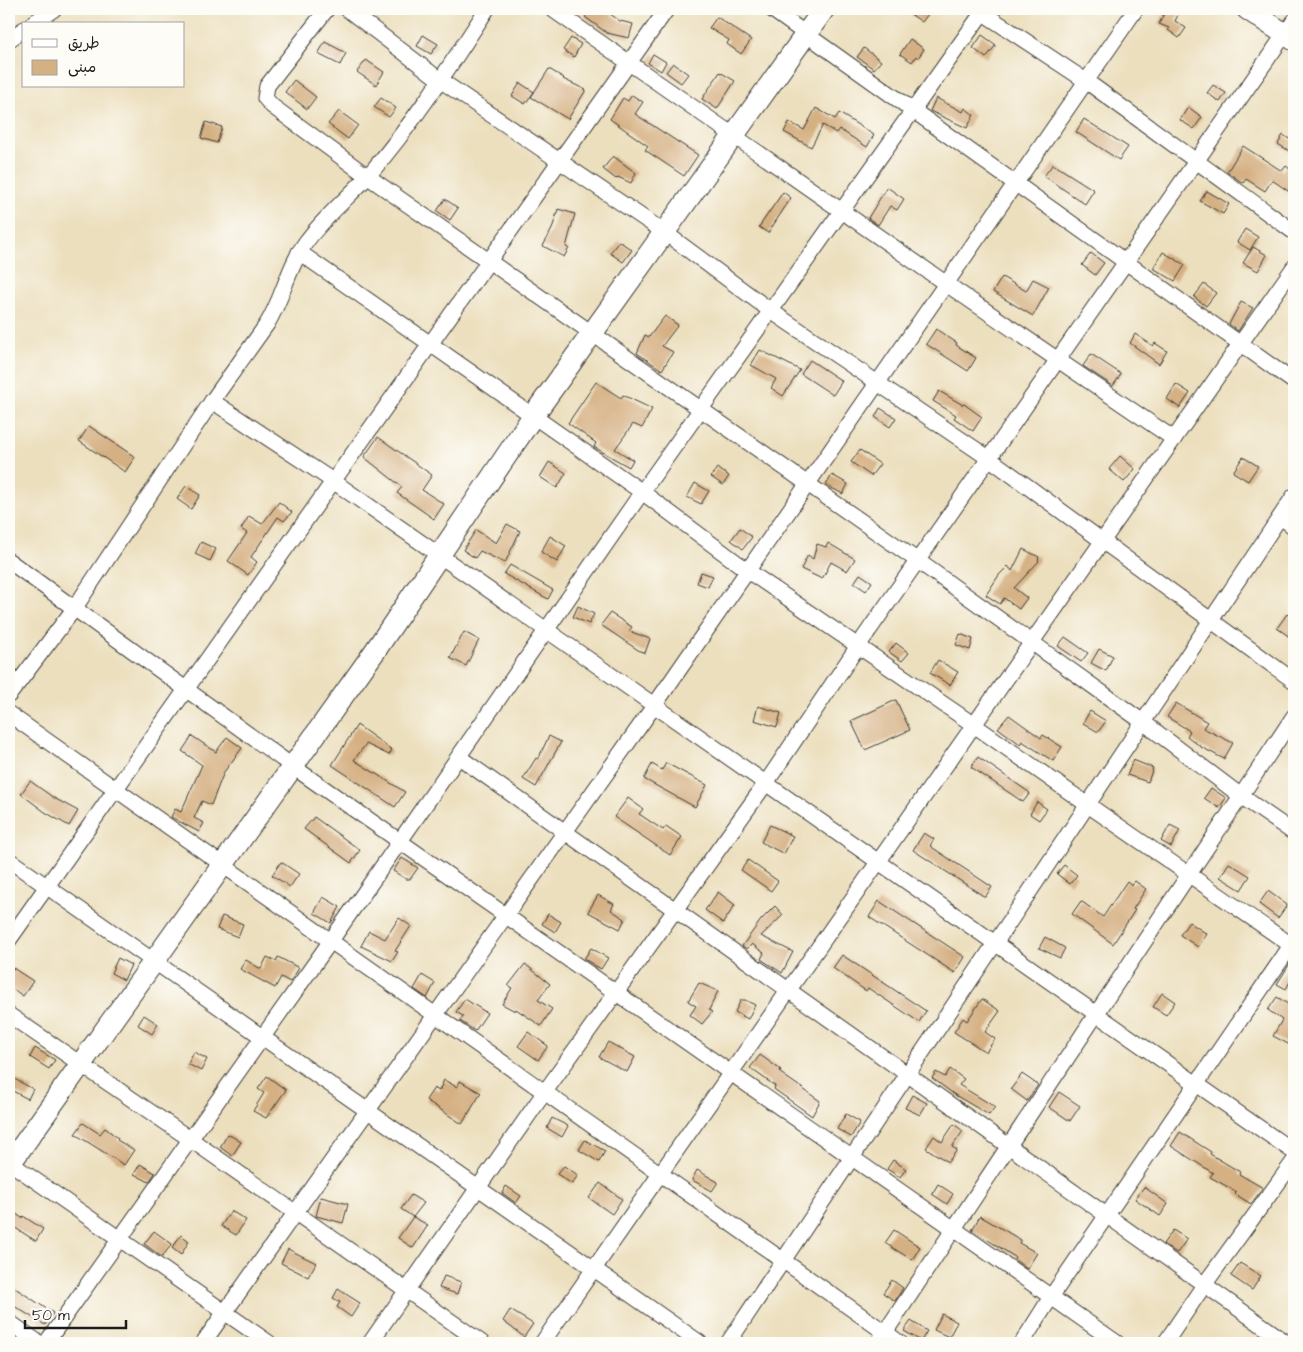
<svg xmlns="http://www.w3.org/2000/svg" width="1303" height="1352" font-family="'Architects Daughter','Playpen Sans Arabic',sans-serif">
  <rect width="100%" height="100%" fill="#fdfcf7"/>
  <filter id="ink" filterUnits="userSpaceOnUse"><feTurbulence type="fractalNoise" baseFrequency=".02" numOctaves="2"/><feDisplacementMap in="SourceGraphic" scale="10" xChannelSelector="R" yChannelSelector="G"/><feConvolveMatrix kernelMatrix="1 2 1 2 8 2 1 2 1" color-interpolation-filters="sRGB"/></filter>
  <filter id="wash" filterUnits="userSpaceOnUse"><feTurbulence type="fractalNoise" baseFrequency=".0096" numOctaves="4" result="noise"/><feDisplacementMap in="SourceGraphic" scale="20" xChannelSelector="R" yChannelSelector="G"/><feGaussianBlur stdDeviation="1.12" result="paint"/><feColorMatrix in="noise" values="0 0 0 0 0 0 0 0 0 0 0 0 0 0 0 0 0 1.4 0 .05"/><feComposite in="paint" operator="in"/></filter>
  <g filter="url(#wash)">
    <rect width="100%" height="100%" fill="#ecdfbe"/>
    <g id="blocks">
      <!-- building -->
      <g fill="#d5b083">
        <polygon points="590,9 603,9 620,21 633,24 629,38 607,33 585,17"/>
        <polygon points="903,9 932,9 922,22"/>
        <polygon points="1166,9 1181,9 1175,21 1186,28 1179,38 1168,30 1169,28 1159,24"/>
        <polygon points="717,17 751,40 741,54 727,44 729,40 709,28"/>
        <polygon points="423,35 438,44 431,54 417,46"/>
        <polygon points="982,35 996,45 986,58 973,48"/>
        <polygon points="571,38 581,44 574,57 563,50"/>
        <polygon points="910,39 924,49 918,58 916,56 912,62 900,54"/>
        <polygon points="325,42 346,53 340,65 318,54"/>
        <polygon points="864,48 881,61 874,69 857,57"/>
        <polygon points="653,54 666,62 661,71 648,63"/>
        <polygon points="366,60 384,72 376,85 357,72"/>
        <polygon points="673,63 688,74 681,83 666,72"/>
        <polygon points="549,69 564,78 563,79 586,90 568,119 531,97"/>
        <polygon points="720,72 735,81 717,109 702,99"/>
        <polygon points="294,80 316,97 307,109 285,92"/>
        <polygon points="520,83 534,92 525,104 512,96"/>
        <polygon points="1213,85 1226,93 1220,102 1207,93"/>
        <polygon points="632,95 643,102 635,114 698,155 684,176 645,150 648,146 610,119 623,98 628,101"/>
        <polygon points="381,98 396,108 389,117 374,107"/>
        <polygon points="936,98 963,112 965,108 974,115 967,128 930,111"/>
        <polygon points="1188,107 1202,117 1194,129 1180,120"/>
        <polygon points="816,108 835,119 839,113 874,135 867,147 839,129 836,133 823,125 811,147 784,132 789,122 804,130"/>
        <polygon points="339,111 358,125 348,139 328,124"/>
        <polygon points="1084,119 1128,147 1119,160 1076,132"/>
        <polygon points="206,122 222,127 217,143 201,138"/>
        <polygon points="1283,135 1294,142 1294,154 1278,144"/>
        <polygon points="1243,146 1282,171 1286,166 1294,172 1294,195 1272,180 1265,191 1246,179 1243,183 1227,172"/>
        <polygon points="613,156 636,173 631,183 618,177 616,179 603,169"/>
        <polygon points="1053,164 1094,190 1085,204 1044,176"/>
        <polygon points="887,187 904,199 897,210 890,206 878,225 868,218"/>
        <polygon points="1207,191 1229,204 1223,214 1200,201"/>
        <polygon points="783,192 791,198 768,233 759,227"/>
        <polygon points="445,199 458,208 450,220 437,211"/>
        <polygon points="558,209 575,214 566,247 569,248 564,257 543,246 552,229"/>
        <polygon points="1245,229 1258,237 1250,250 1237,242"/>
        <polygon points="619,241 632,250 623,262 610,253"/>
        <polygon points="1253,247 1267,255 1258,271 1243,263"/>
        <polygon points="1163,252 1185,265 1175,281 1153,268"/>
        <polygon points="1091,253 1104,263 1095,275 1082,265"/>
        <polygon points="1002,277 1026,291 1033,279 1049,287 1033,316 993,292"/>
        <polygon points="1204,284 1216,293 1206,306 1194,297"/>
        <polygon points="1241,302 1253,308 1238,331 1229,324"/>
        <polygon points="665,316 678,325 662,346 673,352 662,370 637,353 645,335 649,337"/>
        <polygon points="936,329 957,343 956,345 976,358 968,371 926,344"/>
        <polygon points="1135,334 1153,346 1155,343 1167,351 1159,364 1130,343"/>
        <polygon points="760,350 800,370 783,396 771,388 776,379 751,365"/>
        <polygon points="1091,354 1121,374 1113,386 1083,366"/>
        <polygon points="810,360 842,381 833,395 801,374"/>
        <polygon points="596,382 621,398 623,395 652,409 642,428 633,424 615,449 633,460 629,467 594,447 596,443 568,423"/>
        <polygon points="1176,384 1190,393 1180,408 1167,399"/>
        <polygon points="939,391 963,405 964,404 982,417 973,431 954,418 956,415 933,401"/>
        <polygon points="880,408 896,418 890,427 875,417"/>
        <polygon points="89,426 135,457 125,472 79,441"/>
        <polygon points="378,437 432,475 422,490 444,504 434,519 397,493 402,487 364,457"/>
        <polygon points="860,450 880,464 871,476 851,462"/>
        <polygon points="1120,456 1135,469 1124,482 1109,469"/>
        <polygon points="1243,457 1258,466 1248,481 1233,472"/>
        <polygon points="549,462 566,473 557,488 540,477"/>
        <polygon points="717,468 729,476 723,485 711,477"/>
        <polygon points="832,475 848,484 843,494 826,485"/>
        <polygon points="695,483 709,491 701,504 687,497"/>
        <polygon points="186,486 200,495 191,509 177,499"/>
        <polygon points="279,502 292,512 284,521 278,517 251,557 257,562 248,575 228,561 247,533 241,529 249,516 262,524"/>
        <polygon points="507,524 520,531 505,563 480,551 475,558 463,550 476,530 496,543"/>
        <polygon points="740,528 752,537 743,549 731,540"/>
        <polygon points="550,536 566,546 557,562 541,552"/>
        <polygon points="201,542 216,549 210,561 195,554"/>
        <polygon points="828,543 855,559 847,571 831,562 822,579 801,569 808,555 813,559 817,544 826,547"/>
        <polygon points="1023,549 1039,557 1038,560 1039,561 1014,588 1027,598 1019,609 1004,598 1000,604 986,595 999,575 1008,566 1012,571"/>
        <polygon points="510,565 553,590 548,599 504,574"/>
        <polygon points="701,572 713,576 708,587 697,583"/>
        <polygon points="860,574 872,582 866,591 854,583"/>
        <polygon points="578,606 594,614 589,624 573,617"/>
        <polygon points="610,613 632,627 629,631 650,639 645,653 638,650 601,625"/>
        <polygon points="1287,614 1294,620 1294,640 1277,628"/>
        <polygon points="464,632 479,640 466,666 450,658"/>
        <polygon points="960,634 973,639 970,650 956,645"/>
        <polygon points="1065,637 1088,653 1081,662 1058,646"/>
        <polygon points="896,643 909,653 902,661 889,652"/>
        <polygon points="1099,649 1113,656 1106,671 1091,663"/>
        <polygon points="938,660 958,672 950,685 930,673"/>
        <polygon points="896,700 910,730 865,750 851,721"/>
        <polygon points="1176,703 1207,722 1203,728 1233,743 1224,759 1201,747 1187,736 1190,731 1167,717"/>
        <polygon points="758,706 781,713 777,727 754,720"/>
        <polygon points="1090,711 1106,721 1098,732 1083,723"/>
        <polygon points="1009,715 1041,738 1043,735 1062,747 1053,761 1022,741 1020,744 998,728"/>
        <polygon points="357,725 392,750 389,755 366,744 354,760 405,792 395,807 332,765"/>
        <polygon points="192,736 216,752 227,737 242,748 224,772 211,805 202,801 194,818 204,823 199,832 171,817 175,809 181,812 202,765 182,751"/>
        <polygon points="549,736 561,742 536,787 523,779 536,758 538,759"/>
        <polygon points="978,757 1030,793 1023,802 971,767"/>
        <polygon points="1133,760 1153,768 1148,782 1127,775"/>
        <polygon points="666,763 707,785 695,807 644,779 652,764 662,770"/>
        <polygon points="30,781 54,798 78,811 69,826 45,812 21,794"/>
        <polygon points="1211,788 1226,798 1219,808 1204,798"/>
        <polygon points="628,798 643,809 639,814 663,830 666,826 682,837 670,855 614,817"/>
        <polygon points="1037,802 1047,809 1039,820 1030,814"/>
        <polygon points="314,817 360,850 351,863 304,829"/>
        <polygon points="770,825 793,836 784,854 761,842"/>
        <polygon points="1170,825 1180,830 1171,847 1161,841"/>
        <polygon points="924,833 934,839 930,846 992,887 985,897 913,850"/>
        <polygon points="402,858 418,868 410,879 406,879 393,871"/>
        <polygon points="748,860 778,881 771,891 741,870"/>
        <polygon points="281,862 299,874 290,887 272,875"/>
        <polygon points="1229,863 1250,876 1241,890 1220,877"/>
        <polygon points="1064,865 1077,875 1070,884 1057,874"/>
        <polygon points="1127,881 1132,885 1135,881 1146,889 1133,909 1135,910 1113,944 1072,914 1081,901 1103,917"/>
        <polygon points="1268,891 1287,905 1278,918 1259,904"/>
        <polygon points="718,892 735,905 723,923 705,910"/>
        <polygon points="598,895 614,904 611,910 625,919 620,929 588,912"/>
        <polygon points="323,897 340,907 331,923 314,913"/>
        <polygon points="879,901 965,957 955,973 869,917"/>
        <polygon points="775,906 783,915 761,936 793,952 782,973 761,959 764,953 752,944 747,949 742,946 761,920"/>
        <polygon points="548,914 561,922 555,932 542,924"/>
        <polygon points="222,916 243,924 238,937 217,929"/>
        <polygon points="399,918 411,926 395,951 398,952 392,961 361,946 369,931 385,939"/>
        <polygon points="1189,922 1207,934 1198,947 1180,935"/>
        <polygon points="1045,937 1065,948 1060,958 1039,948"/>
        <polygon points="591,948 608,958 601,969 584,959"/>
        <polygon points="842,955 926,1011 919,1022 868,988 866,991 833,968"/>
        <polygon points="267,957 276,961 278,957 299,968 290,982 281,977 275,988 240,969 246,960 261,969"/>
        <polygon points="1294,957 1294,974 1286,989 1277,984"/>
        <polygon points="118,958 131,965 124,980 111,973"/>
        <polygon points="525,964 550,984 538,1000 552,1009 541,1026 516,1009 515,1011 502,1004 512,988 508,986"/>
        <polygon points="13,968 33,981 23,996 9,986 9,974"/>
        <polygon points="422,975 435,983 427,998 414,989"/>
        <polygon points="699,983 718,991 709,1010 712,1012 702,1024 690,1015 696,1006 688,1001"/>
        <polygon points="1162,993 1175,1002 1166,1015 1153,1007"/>
        <polygon points="1277,997 1294,1008 1294,1047 1273,1036 1282,1020 1268,1010"/>
        <polygon points="465,999 487,1013 475,1031 460,1021 463,1016 456,1012"/>
        <polygon points="982,999 1000,1011 985,1032 995,1039 986,1052 954,1032 963,1018 967,1021"/>
        <polygon points="741,1000 745,1000 755,1005 748,1019 735,1012"/>
        <polygon points="144,1015 158,1024 152,1034 138,1025"/>
        <polygon points="528,1032 548,1046 538,1060 518,1046"/>
        <polygon points="608,1042 635,1057 627,1072 599,1057"/>
        <polygon points="35,1048 55,1060 49,1069 30,1057"/>
        <polygon points="194,1052 207,1059 201,1071 188,1064"/>
        <polygon points="760,1055 781,1070 779,1072 820,1101 812,1116 774,1089 775,1086 750,1068"/>
        <polygon points="950,1069 964,1079 959,1085 995,1107 989,1115 955,1095 932,1078 936,1072 945,1077"/>
        <polygon points="1022,1074 1038,1085 1027,1101 1011,1089"/>
        <polygon points="9,1076 33,1089 28,1099 9,1089"/>
        <polygon points="267,1076 286,1090 266,1118 253,1111 264,1093 258,1089"/>
        <polygon points="444,1080 457,1087 460,1081 481,1093 462,1124 426,1100 434,1088 439,1091"/>
        <polygon points="1059,1092 1080,1106 1070,1121 1049,1107"/>
        <polygon points="912,1095 927,1103 920,1115 905,1108"/>
        <polygon points="846,1114 860,1122 851,1137 837,1129"/>
        <polygon points="552,1118 568,1126 562,1137 547,1128"/>
        <polygon points="83,1123 100,1134 105,1128 118,1138 117,1140 134,1150 124,1165 75,1134"/>
        <polygon points="954,1124 963,1131 952,1147 957,1150 948,1162 926,1148 934,1136 942,1142"/>
        <polygon points="1180,1132 1211,1152 1210,1154 1240,1172 1239,1174 1263,1188 1251,1204 1235,1194 1237,1192 1210,1177 1213,1173 1171,1146"/>
        <polygon points="228,1134 241,1142 232,1156 220,1147"/>
        <polygon points="585,1140 605,1151 599,1162 579,1150"/>
        <polygon points="893,1160 906,1169 900,1177 887,1169"/>
        <polygon points="140,1164 155,1173 149,1182 134,1174"/>
        <polygon points="564,1166 578,1175 572,1184 557,1174"/>
        <polygon points="697,1170 718,1182 712,1191 692,1180"/>
        <polygon points="600,1183 622,1199 612,1214 589,1198"/>
        <polygon points="938,1184 953,1194 947,1204 932,1194"/>
        <polygon points="506,1186 521,1196 516,1203 502,1193"/>
        <polygon points="1144,1187 1168,1204 1160,1216 1135,1199"/>
        <polygon points="411,1195 424,1203 413,1217 428,1225 413,1248 398,1238 413,1217 401,1209"/>
        <polygon points="321,1197 348,1204 343,1223 316,1216"/>
        <polygon points="9,1209 22,1218 23,1216 43,1229 36,1241 9,1224"/>
        <polygon points="231,1211 246,1220 236,1235 221,1226"/>
        <polygon points="980,1216 1021,1240 1019,1243 1037,1253 1027,1269 1014,1259 1015,1257 972,1230"/>
        <polygon points="894,1230 920,1247 912,1260 885,1243"/>
        <polygon points="1173,1230 1187,1239 1177,1253 1163,1244"/>
        <polygon points="154,1231 172,1244 162,1257 144,1244"/>
        <polygon points="181,1235 189,1241 181,1255 172,1248"/>
        <polygon points="288,1249 316,1263 308,1277 281,1263"/>
        <polygon points="1240,1263 1261,1276 1252,1290 1231,1276"/>
        <polygon points="444,1276 461,1282 457,1294 439,1288"/>
        <polygon points="892,1280 903,1288 895,1301 883,1293"/>
        <polygon points="9,1284 53,1313 45,1325 9,1303"/>
        <polygon points="338,1289 360,1303 351,1317 337,1307 340,1302 333,1298"/>
        <polygon points="510,1310 533,1324 524,1337 503,1321"/>
        <polygon points="942,1314 957,1322 949,1337 934,1330"/>
        <polygon points="911,1321 927,1331 921,1341 904,1331"/>
      </g>
    </g>
  </g>
  <g filter="url(#ink)">
    <use href="#blocks" fill-opacity="0" stroke="#3b3934" stroke-width="1"/>
    <g fill="none" stroke-linecap="round" stroke-linejoin="round">
      <!-- street casing -->
      <g stroke="#3b3934" stroke-width="17">
        <g id="street">
          <polyline points="327,9 267,86 265,98 272,106 367,176 918,561 1143,722 1241,796 1294,833"/>
          <polyline points="347,9 440,80 664,232 771,311 990,459 1294,681"/>
          <polyline points="552,9 945,283 1174,439"/>
          <polyline points="771,9 1294,382"/>
          <polyline points="977,9 1086,81 1294,232"/>
          <polyline points="32,24 54,9"/>
          <polyline points="9,40 24,29"/>
          <polyline points="299,252 642,492 748,571 974,725 1088,805 1294,947"/>
          <polyline points="212,401 333,481 1294,1152"/>
          <polyline points="1281,517 1294,527"/>
          <polyline points="9,561 292,766 1117,1343"/>
          <path d="M9,695L74,609L212,401L267,324C283,298 288,267 306,242C324,217 348,198 368,176C413,124 450,66 487,9"/>
          <polyline points="9,714 900,1343"/>
          <polyline points="459,757 1287,1343"/>
          <polyline points="9,860 700,1343"/>
          <polyline points="9,940 667,9"/>
          <polyline points="9,1015 190,1139 482,1343"/>
          <polyline points="9,1162 269,1343"/>
          <polyline points="9,1322 39,1343"/>
          <polyline points="46,1343 330,942 642,492 985,9"/>
          <polyline points="203,1343 654,706 1136,9"/>
          <polyline points="370,1343 544,1093 766,783 858,646 1294,21"/>
          <polyline points="542,1343 1294,267"/>
          <polyline points="728,1343 1294,496"/>
          <polyline points="878,1343 1294,716"/>
          <polyline points="1022,1343 1051,1297 1294,941"/>
          <polyline points="1165,1343 1204,1285 1294,1161"/>
        </g>
      </g>
      <!-- secondary casing -->
      <g stroke="#3b3934" stroke-width="23">
        <g id="secondary">
          <polyline points="1247,9 1294,40"/>
          <polyline points="9,1165 375,651 533,416 824,9"/>
        </g>
      </g>
      <!-- street -->
      <use href="#street" stroke="#fff" stroke-width="15"/>
      <!-- secondary -->
      <use href="#secondary" stroke="#fff" stroke-width="21"/>
    </g>
  </g>
  <!-- margin -->
  <rect width="1303" height="1352" fill="none" stroke="#fdfcf7" stroke-width="30"/>
  <!-- legend -->
  <rect x="22" y="22" width="162" height="65" fill="#fdfcf7" stroke="#a3a29f"/>
  <rect x="32" y="39" width="25" height="8" fill="#ffffff" stroke="#a3a29f"/>
  <text x="68" y="48" font-size="15" fill="#1c1c1c">طريق</text>
  <rect x="32" y="60" width="25" height="15" fill="#d5b083" stroke="#a3a29f"/>
  <text x="68" y="72" font-size="15" fill="#1c1c1c">مبنى</text>
  <!-- scale -->
  <path d="M25 1320v8h101v-8" fill="none" stroke="#1c1c1c" stroke-width="2.5"/>
  <text x="32" y="1320" font-size="15" fill="#1c1c1c" stroke="#fdfcf7" stroke-width="4" paint-order="stroke">50 m</text>
</svg>
